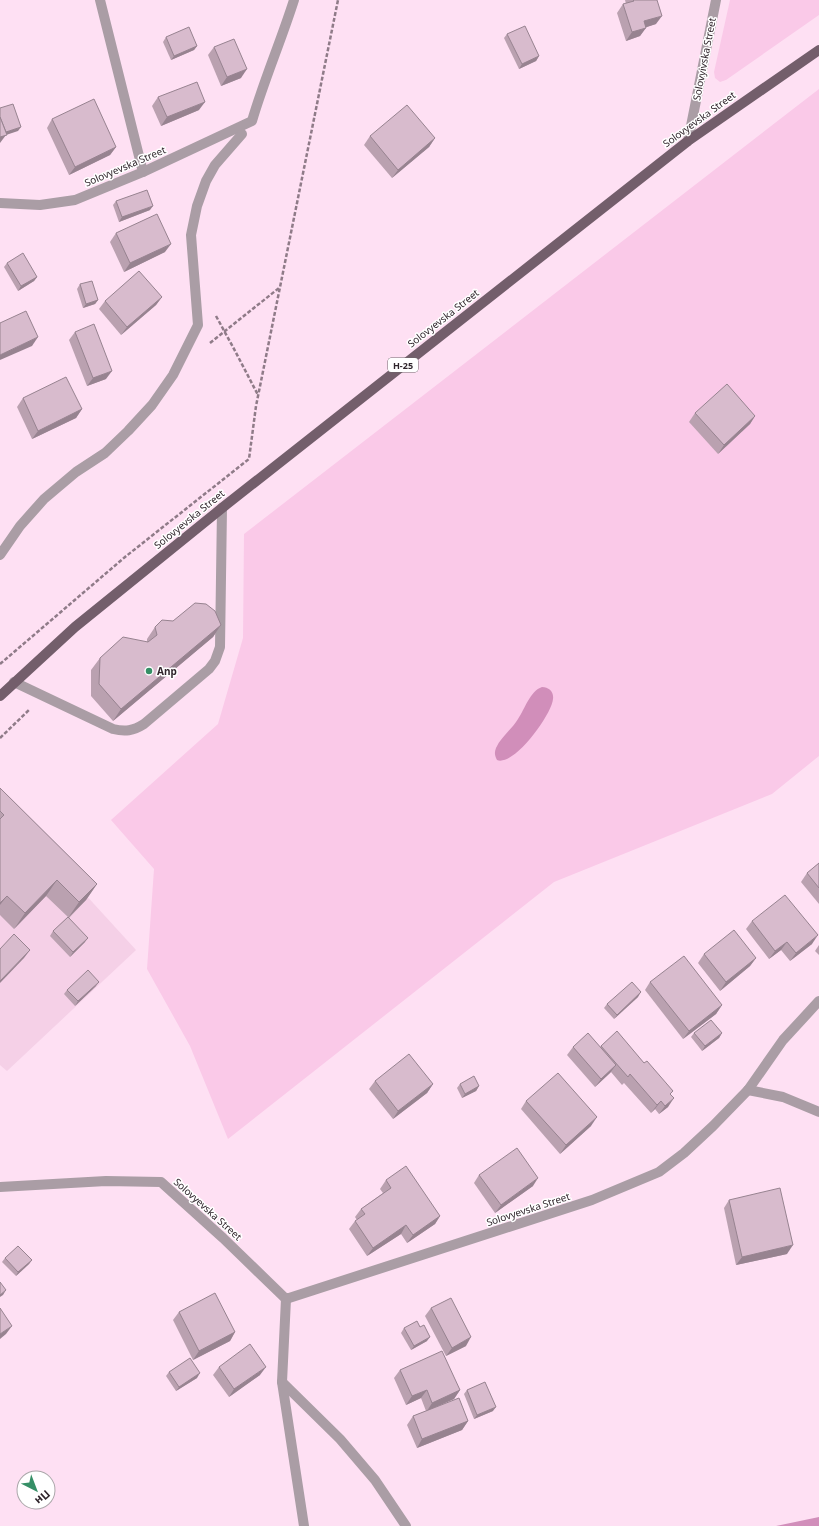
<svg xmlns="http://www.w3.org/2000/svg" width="819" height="1526" font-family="'Noto Sans',sans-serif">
  <rect width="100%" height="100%" fill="#fee0f3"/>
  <!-- built -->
  <polygon fill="#f5d0e7" points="0,808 73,881 136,950 7,1071 0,1065"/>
  <!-- green -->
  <g fill="#fac9e8">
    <polygon points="730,0 819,0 819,15 726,80 720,82 715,78 714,72"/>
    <polygon points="819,89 819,756 772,794 554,882 228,1139 190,1046 147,969 154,869 111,820 218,724 243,638 244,534"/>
  </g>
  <!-- water -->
  <g fill="#d18eba">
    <path d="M542,687C549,687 554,692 553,699C552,714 514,767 497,760C495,756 494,753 496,748C501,737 512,729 518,719C525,709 530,691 542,687Z"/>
    <polygon points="819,1517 819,1526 776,1526"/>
  </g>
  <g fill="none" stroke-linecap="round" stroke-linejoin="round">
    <!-- path -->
    <g stroke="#8f7b88" stroke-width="2.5" stroke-dasharray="4 2" stroke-linecap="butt">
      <polyline points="216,316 233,347 258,395"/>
      <polyline points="210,343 279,288"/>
      <polyline points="0,664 125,557 249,459 256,406 338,0"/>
      <polyline points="0,738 30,709"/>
    </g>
    <!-- minor -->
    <g stroke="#aa9da5" stroke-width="10">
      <polyline points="100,0 143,172"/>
      <polyline points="688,141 716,0"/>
      <path d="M0,203L40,205L75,200L143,172L252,121C264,80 281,41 294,0"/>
      <polyline points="0,555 20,526 44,499 76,472 105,453 128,431 152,405 173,375 198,325 191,235 197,206 206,181 215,165 242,134"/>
      <path d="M14,682L113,729C125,732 133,731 144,724L209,669L215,661L220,647L222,508"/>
      <polyline points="748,1090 783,1097 819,1112"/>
      <polyline points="0,1187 106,1181 161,1182 223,1238 286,1299 592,1200 659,1172 684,1153 713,1126 748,1090 783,1040 819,1001"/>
      <polyline points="286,1299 282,1382 304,1526"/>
      <polyline points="282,1382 340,1439 375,1480 406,1526"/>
    </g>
    <!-- major -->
    <polyline stroke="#735e6b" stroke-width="10" points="0,696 75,627 222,508 688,141 819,50"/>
  </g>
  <!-- wall -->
  <g fill="#baa1b0">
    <polygon points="625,0 657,0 656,24 646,27 640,36 626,41 617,13 623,4 626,4"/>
    <polygon points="507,34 539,56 536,61 519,69 504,38"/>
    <polygon points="166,37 197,46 194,50 171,60 163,42"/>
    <polygon points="214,47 241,78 221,86 208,55"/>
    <polygon points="158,97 199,110 161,126 152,106"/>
    <polygon points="52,119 116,147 110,155 69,175 47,128"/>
    <polygon points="370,136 435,138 429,147 392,178 364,145"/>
    <polygon points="116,201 150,210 119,222 113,205"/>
    <polygon points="116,233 165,252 124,272 110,242"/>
    <polygon points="7,263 37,277 34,281 18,291 4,267"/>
    <polygon points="80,284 98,300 95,304 83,308 77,289"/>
    <polygon points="162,297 156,305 121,335 99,309 105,301"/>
    <polygon points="75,332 106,379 87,386 69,340"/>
    <polygon points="23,398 82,409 76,418 32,439 17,407"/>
    <polygon points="695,413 755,416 750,424 718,454 689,422"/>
    <polygon points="173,621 221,625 213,637 113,721 91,696 91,670 100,658 147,642 147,639 155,627"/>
    <polygon points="0,788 97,884 86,900 69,918 85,942 70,957 50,936 53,931 68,917 46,896 14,929 0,915"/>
    <polygon points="819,863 819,904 801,882 807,873"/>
    <polygon points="752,921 812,944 790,961 781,950 769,959 746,929"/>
    <polygon points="819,945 819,955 815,951"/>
    <polygon points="704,954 756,958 750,966 720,991 698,963"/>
    <polygon points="650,982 722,1005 716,1014 683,1039 645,990"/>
    <polygon points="96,986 75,1006 64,994 67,990"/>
    <polygon points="638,997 614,1019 604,1008 607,1004"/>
    <polygon points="694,1033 722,1033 719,1038 702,1051 691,1037"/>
    <polygon points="601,1046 644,1063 673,1091 670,1094 668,1107 659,1114 655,1109 651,1113 624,1083 622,1085 611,1072 595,1087 567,1055 573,1047 600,1047"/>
    <polygon points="375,1081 433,1084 427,1093 393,1119 369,1089"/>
    <polygon points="460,1084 479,1086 476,1091 462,1098 457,1088"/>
    <polygon points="526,1101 591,1126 560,1154 521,1109"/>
    <polygon points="479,1175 533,1186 495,1213 474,1183"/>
    <polygon points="386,1180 440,1216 435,1224 407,1243 401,1234 367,1256 349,1229 355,1221 357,1220 355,1217 361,1209 383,1193 380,1189"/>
    <polygon points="729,1200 787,1254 736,1265 724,1208"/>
    <polygon points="5,1258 32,1260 29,1264 16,1276 2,1262"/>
    <polygon points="431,1308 466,1346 446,1356 425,1316"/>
    <polygon points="179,1312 235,1332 230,1341 193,1360 173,1320"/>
    <polygon points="404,1328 427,1341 411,1350 401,1333"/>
    <polygon points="219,1367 260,1375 229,1397 213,1375"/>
    <polygon points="400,1370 460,1390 454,1399 431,1409 468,1421 462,1430 417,1448 407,1425 413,1416 426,1411 421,1398 406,1405 394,1378"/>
    <polygon points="169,1372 197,1378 176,1391 166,1376"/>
    <polygon points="467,1390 493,1411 474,1419 464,1394"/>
  </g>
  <!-- shaded-wall -->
  <g fill="#978390">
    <polygon points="662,16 656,24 638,30 644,21"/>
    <polygon points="646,28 640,36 626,41 632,32"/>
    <polygon points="197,46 194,50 171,60 174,56"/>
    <polygon points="539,56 536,61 519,69 522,64"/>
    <polygon points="247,69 241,78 221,86 227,77"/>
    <polygon points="205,102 199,110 161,126 167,117"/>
    <polygon points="21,127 18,131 6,135 0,143 0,137 5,132"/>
    <polygon points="435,138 429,147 392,178 398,170"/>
    <polygon points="116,147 110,155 69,175 75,167"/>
    <polygon points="153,206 150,210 119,222 122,217"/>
    <polygon points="171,244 165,252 124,272 130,263"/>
    <polygon points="37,277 34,281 18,291 21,286"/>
    <polygon points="162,297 156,305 121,335 127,327"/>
    <polygon points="98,300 95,304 83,308 86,304"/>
    <polygon points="38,337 32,346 0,360 0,355"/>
    <polygon points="112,371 106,379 87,386 93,378"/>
    <polygon points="82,409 76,418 32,439 38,431"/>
    <polygon points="755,416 750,424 718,454 724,445"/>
    <polygon points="221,625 213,637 113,721 121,709"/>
    <polygon points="57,880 46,896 14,929 25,913"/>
    <polygon points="97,884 86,900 68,918 79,902"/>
    <polygon points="7,896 0,905 0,903"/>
    <polygon points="818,935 812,944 790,961 796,953"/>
    <polygon points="88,938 85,942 70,957 73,952"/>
    <polygon points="787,942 781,950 769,959 775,951"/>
    <polygon points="30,950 24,958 0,983 0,981"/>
    <polygon points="756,958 750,966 720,991 726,982"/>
    <polygon points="99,982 96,986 75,1006 78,1001"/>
    <polygon points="641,992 638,997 614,1019 617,1015"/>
    <polygon points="722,1005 716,1014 683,1039 689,1031"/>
    <polygon points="722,1033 719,1038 702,1051 705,1046"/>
    <polygon points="616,1065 610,1073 595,1087 601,1079"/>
    <polygon points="433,1084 427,1093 393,1119 398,1111"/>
    <polygon points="479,1086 476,1091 462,1098 465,1094"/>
    <polygon points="674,1098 668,1107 659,1114 665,1106"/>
    <polygon points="661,1101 655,1109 651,1113 657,1105"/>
    <polygon points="597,1117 591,1126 560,1154 566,1145"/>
    <polygon points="538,1178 533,1186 495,1213 501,1205"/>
    <polygon points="440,1216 435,1224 407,1243 413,1235"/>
    <polygon points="406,1225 401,1234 367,1256 373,1248"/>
    <polygon points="793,1245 787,1254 736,1265 742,1257"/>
    <polygon points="32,1260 29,1264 16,1276 18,1272"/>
    <polygon points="6,1290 3,1295 0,1297 0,1295"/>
    <polygon points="12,1326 6,1334 0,1339 0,1334"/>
    <polygon points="235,1332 230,1341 193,1360 199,1351"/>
    <polygon points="430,1337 427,1341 411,1350 414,1346"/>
    <polygon points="471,1337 466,1346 446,1356 452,1348"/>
    <polygon points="266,1367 260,1375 229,1397 234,1389"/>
    <polygon points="200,1373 197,1378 176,1391 179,1387"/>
    <polygon points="427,1390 421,1398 406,1405 412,1396"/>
    <polygon points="460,1390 454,1399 427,1411 432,1403"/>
    <polygon points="496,1407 493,1411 474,1419 477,1415"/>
    <polygon points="468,1421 462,1430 417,1448 422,1439"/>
  </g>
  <!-- building -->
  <g fill="#d8bbcd" stroke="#978390">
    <polygon points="633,0 657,0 662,16 644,21 646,28 632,32 623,4 634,1"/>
    <polygon points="525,26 539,56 522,64 507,34"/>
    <polygon points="189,27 197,46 174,56 166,37"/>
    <polygon points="234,39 247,69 227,77 214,47"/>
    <polygon points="197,82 205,102 167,117 158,97"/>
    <polygon points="94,99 116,147 75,167 52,119"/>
    <polygon points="13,104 21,127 6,132 0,117 0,108"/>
    <polygon points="407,105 435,138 398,170 370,136"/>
    <polygon points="0,117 7,135 0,137"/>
    <polygon points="147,190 153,206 122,217 116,201"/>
    <polygon points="157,214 171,244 130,263 116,233"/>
    <polygon points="23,253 37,277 21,286 7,263"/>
    <polygon points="139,271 162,297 127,327 105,301"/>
    <polygon points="92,281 98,300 86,304 80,284"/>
    <polygon points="26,311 38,337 0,355 0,323"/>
    <polygon points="94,324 112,371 93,378 75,332"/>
    <polygon points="66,377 82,409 38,431 23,398"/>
    <polygon points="727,384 755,416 724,445 695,413"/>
    <polygon points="195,603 206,604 215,611 221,625 121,709 99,684 100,658 123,637 148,642 157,635 155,627 162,620 173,621"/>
    <polygon points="0,788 97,884 79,902 57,880 25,913 7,896 0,903 0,819 4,815 0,811"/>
    <polygon points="819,863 819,888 807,873"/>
    <polygon points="785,895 818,935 796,953 787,942 775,951 752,921"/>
    <polygon points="68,917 88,938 73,952 53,931"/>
    <polygon points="734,930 756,958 726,982 704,954"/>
    <polygon points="14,934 30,950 0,981 0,949"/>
    <polygon points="684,956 722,1005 689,1031 650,982"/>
    <polygon points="88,970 99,982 78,1001 67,990"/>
    <polygon points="632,982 641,992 617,1015 607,1004"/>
    <polygon points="711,1020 722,1033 705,1046 694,1033"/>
    <polygon points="617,1031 644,1063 647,1061 673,1091 670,1094 674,1098 665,1106 661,1101 657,1105 630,1074 628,1077 601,1046"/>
    <polygon points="588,1033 616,1065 601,1079 573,1047"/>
    <polygon points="409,1054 433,1084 398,1111 375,1081"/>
    <polygon points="558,1073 597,1117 566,1145 526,1101"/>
    <polygon points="474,1076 479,1086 465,1094 460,1084"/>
    <polygon points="517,1148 538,1178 501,1205 479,1175"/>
    <polygon points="406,1166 440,1216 413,1235 406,1225 373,1248 355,1221 365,1214 361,1209 391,1188 386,1180"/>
    <polygon points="780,1188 793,1245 742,1257 729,1200"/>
    <polygon points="18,1246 32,1260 18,1272 5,1258"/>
    <polygon points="0,1282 6,1290 0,1295"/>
    <polygon points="215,1293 235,1332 199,1351 179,1312"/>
    <polygon points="451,1298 471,1337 452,1348 431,1308"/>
    <polygon points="0,1308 12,1326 0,1334"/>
    <polygon points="417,1321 420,1327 424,1325 430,1337 414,1346 404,1328"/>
    <polygon points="250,1344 266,1367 234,1389 219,1367"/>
    <polygon points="442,1351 460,1390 432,1403 427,1390 412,1396 400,1370"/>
    <polygon points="190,1358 200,1373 179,1387 169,1372"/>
    <polygon points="485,1382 496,1407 477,1415 467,1390"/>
    <polygon points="459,1398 468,1421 422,1439 413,1416"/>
  </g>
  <!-- markers -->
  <circle fill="#358f66" stroke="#fff" stroke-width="1.5" cx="149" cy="671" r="4"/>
  <g text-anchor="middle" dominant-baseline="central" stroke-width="3" stroke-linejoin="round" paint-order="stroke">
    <!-- shield labels -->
    <rect fill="#fff" stroke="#6e666b" stroke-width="1" x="388" y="358" width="30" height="14" rx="3"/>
    <g font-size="9" font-weight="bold" fill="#30252c">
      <text x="403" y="365">Н-25</text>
    </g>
    <!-- street labels -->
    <g font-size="10" fill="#30252c" stroke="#fff">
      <text transform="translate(704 59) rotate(-79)">Solovyivska Street</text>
      <text transform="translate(699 119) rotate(-36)">Solovyevska Street</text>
      <text transform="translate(125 166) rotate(-23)">Solovyevska Street</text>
      <text transform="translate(443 318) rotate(-38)">Solovyevska Street</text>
      <text transform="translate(189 519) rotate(-39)">Solovyevska Street</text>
      <text transform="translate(208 1209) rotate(42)">Solovyevska Street</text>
      <text transform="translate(528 1209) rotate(-18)">Solovyevska Street</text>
    </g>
    <!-- poi labels -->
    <g font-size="10" font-weight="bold" fill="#30252c" stroke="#fff" text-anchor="start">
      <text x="157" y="671">Anp</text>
    </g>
  </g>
  <!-- north arrow -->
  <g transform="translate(36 1490) rotate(138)"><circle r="19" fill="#ffffff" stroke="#aca8ab"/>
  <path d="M0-3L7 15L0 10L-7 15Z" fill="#358f66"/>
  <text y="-6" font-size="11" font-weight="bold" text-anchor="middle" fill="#30252c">Пн</text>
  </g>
</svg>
